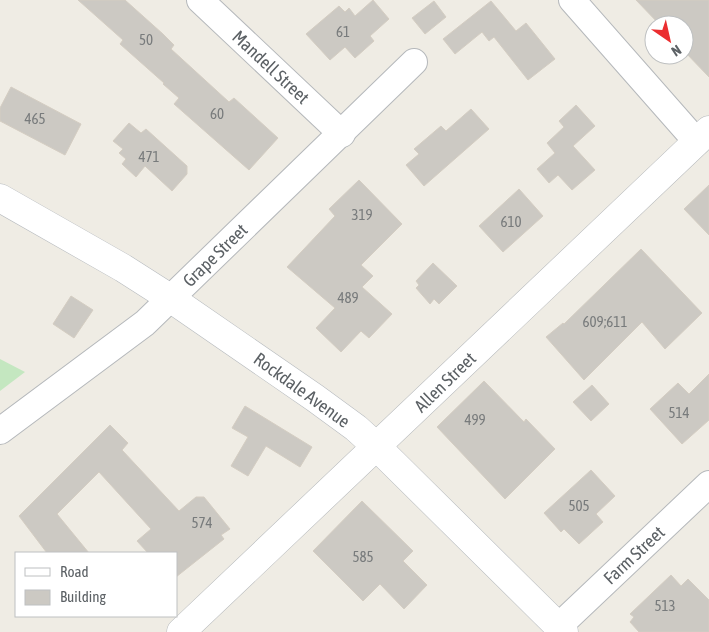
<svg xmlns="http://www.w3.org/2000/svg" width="709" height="632" font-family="'Asap Condensed',sans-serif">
  <rect width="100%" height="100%" fill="#efece4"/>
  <!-- green -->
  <polygon fill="#c4e7c0" points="0,359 25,372 0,391"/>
  <!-- building -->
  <g fill="#ccc9c3" stroke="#d4cdc2">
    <polygon points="78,0 125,0 163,34 174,45 171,49 229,102 234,98 278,138 249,170 174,104 179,98 163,84 164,83 120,44 123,40"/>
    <polygon points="373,0 389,19 370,36 374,41 355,58 345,47 330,60 306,34 339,6 345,12 349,8 355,16"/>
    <polygon points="636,0 709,0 709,77 684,51 684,25 660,25"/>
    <polygon points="434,1 446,17 425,34 412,18"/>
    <polygon points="491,1 516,31 526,23 555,59 528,80 494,37 489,41 482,32 455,54 443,39"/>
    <polygon points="11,87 81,124 65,155 0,121 0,108"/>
    <polygon points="576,105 595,126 573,146 595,170 572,190 558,175 549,183 537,169 555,153 547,143 564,127 559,121"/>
    <polygon points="471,109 489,129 424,186 406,165 419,154 414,149 441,126 446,131"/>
    <polygon points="129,123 141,133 146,129 187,166 187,174 172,191 145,166 136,177 122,164 126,159 119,153 123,149 113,141"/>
    <polygon points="359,180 402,224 361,265 373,276 362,287 392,314 369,338 361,331 341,352 316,328 335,308 287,267 335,216 329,209"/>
    <polygon points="709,185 709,235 684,209"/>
    <polygon points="519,189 543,216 503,252 479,226"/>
    <polygon points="641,249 702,313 665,349 642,322 584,380 546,337 563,323 564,324"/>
    <polygon points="433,263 457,286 439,304 434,299 430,304 416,288 419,285 416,281"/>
    <polygon points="71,296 93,310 74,338 53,324"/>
    <polygon points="709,374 709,420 682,444 650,409 678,383 689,394"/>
    <polygon points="484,381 524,422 526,419 555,449 505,499 437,427"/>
    <polygon points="592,385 609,404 591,421 573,402"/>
    <polygon points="245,406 312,447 300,467 266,446 248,476 231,466 248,437 232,428"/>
    <polygon points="110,425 128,443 122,450 179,511 196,497 204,497 230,529 221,535 224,539 176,577 176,553 148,553 137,541 151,529 99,472 57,514 89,553 47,553 19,516"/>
    <polygon points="591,470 615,496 596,514 603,522 579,544 564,529 561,532 544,513"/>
    <polygon points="362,501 413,551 403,561 427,585 404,609 380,584 363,601 313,551"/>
    <polygon points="671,575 681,586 688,579 709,600 709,632 639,632 630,622 634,617 630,614"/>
  </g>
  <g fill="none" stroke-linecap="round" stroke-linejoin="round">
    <!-- minor casing -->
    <g stroke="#b5b8bb" stroke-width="28">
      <g id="minor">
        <polyline points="200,0 342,134"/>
        <polyline points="572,0 697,142"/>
        <polyline points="0,431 145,323 414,62"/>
        <polyline points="559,626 709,484"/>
      </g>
    </g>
    <!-- tertiary casing -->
    <g stroke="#b5b8bb" stroke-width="29">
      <polyline id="tertiary" points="181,632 709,130"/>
    </g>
    <!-- secondary casing -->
    <g stroke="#b6babe" stroke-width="29">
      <polyline id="secondary" points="0,198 123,268 170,298 315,398 356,428 377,447 564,632"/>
    </g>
    <!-- minor -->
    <use href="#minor" stroke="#fff" stroke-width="26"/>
    <!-- tertiary -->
    <use href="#tertiary" stroke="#fff" stroke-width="28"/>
    <!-- secondary -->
    <use href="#secondary" stroke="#fff" stroke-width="28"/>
  </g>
  <g text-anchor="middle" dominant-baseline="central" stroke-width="4.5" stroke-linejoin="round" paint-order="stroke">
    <!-- number labels -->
    <g font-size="15" fill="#787b7c">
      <text x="343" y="31">61</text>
      <text x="146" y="39">50</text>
      <text x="217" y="113">60</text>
      <text x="35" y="118">465</text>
      <text x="149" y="156">471</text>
      <text x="362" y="214">319</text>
      <text x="511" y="221">610</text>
      <text x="348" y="297">489</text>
      <text x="605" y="321">609;611</text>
      <text x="679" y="412">514</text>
      <text x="475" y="419">499</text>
      <text x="579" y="505">505</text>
      <text x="202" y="522">574</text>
      <text x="363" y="556">585</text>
      <text x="665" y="605">513</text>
    </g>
    <!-- street labels -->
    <g font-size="18" fill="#5c6165" stroke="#fff">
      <text transform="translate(271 67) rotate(43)">Mandell Street</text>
      <text transform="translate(215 255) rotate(-44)">Grape Street</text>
      <text transform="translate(445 382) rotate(-44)">Allen Street</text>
      <text transform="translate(302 390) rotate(36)">Rockdale Avenue</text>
      <text transform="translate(634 555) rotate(-43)">Farm Street</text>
    </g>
  </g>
  <!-- legend -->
  <rect x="15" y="552" width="162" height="65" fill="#ffffff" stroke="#bec0c1"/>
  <rect x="25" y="568" width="25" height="8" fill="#ffffff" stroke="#bec0c1"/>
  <text x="60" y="577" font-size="15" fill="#5c6165">Road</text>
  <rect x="25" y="590" width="25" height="15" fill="#ccc9c3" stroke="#bec0c1"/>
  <text x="60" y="602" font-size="15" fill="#5c6165">Building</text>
  <!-- north arrow -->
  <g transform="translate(669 40) rotate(146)"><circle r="24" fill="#ffffff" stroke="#bec0c1"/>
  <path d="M0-4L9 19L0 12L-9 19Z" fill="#eb2e30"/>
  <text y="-8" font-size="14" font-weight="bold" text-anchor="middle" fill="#5c6165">N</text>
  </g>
</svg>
